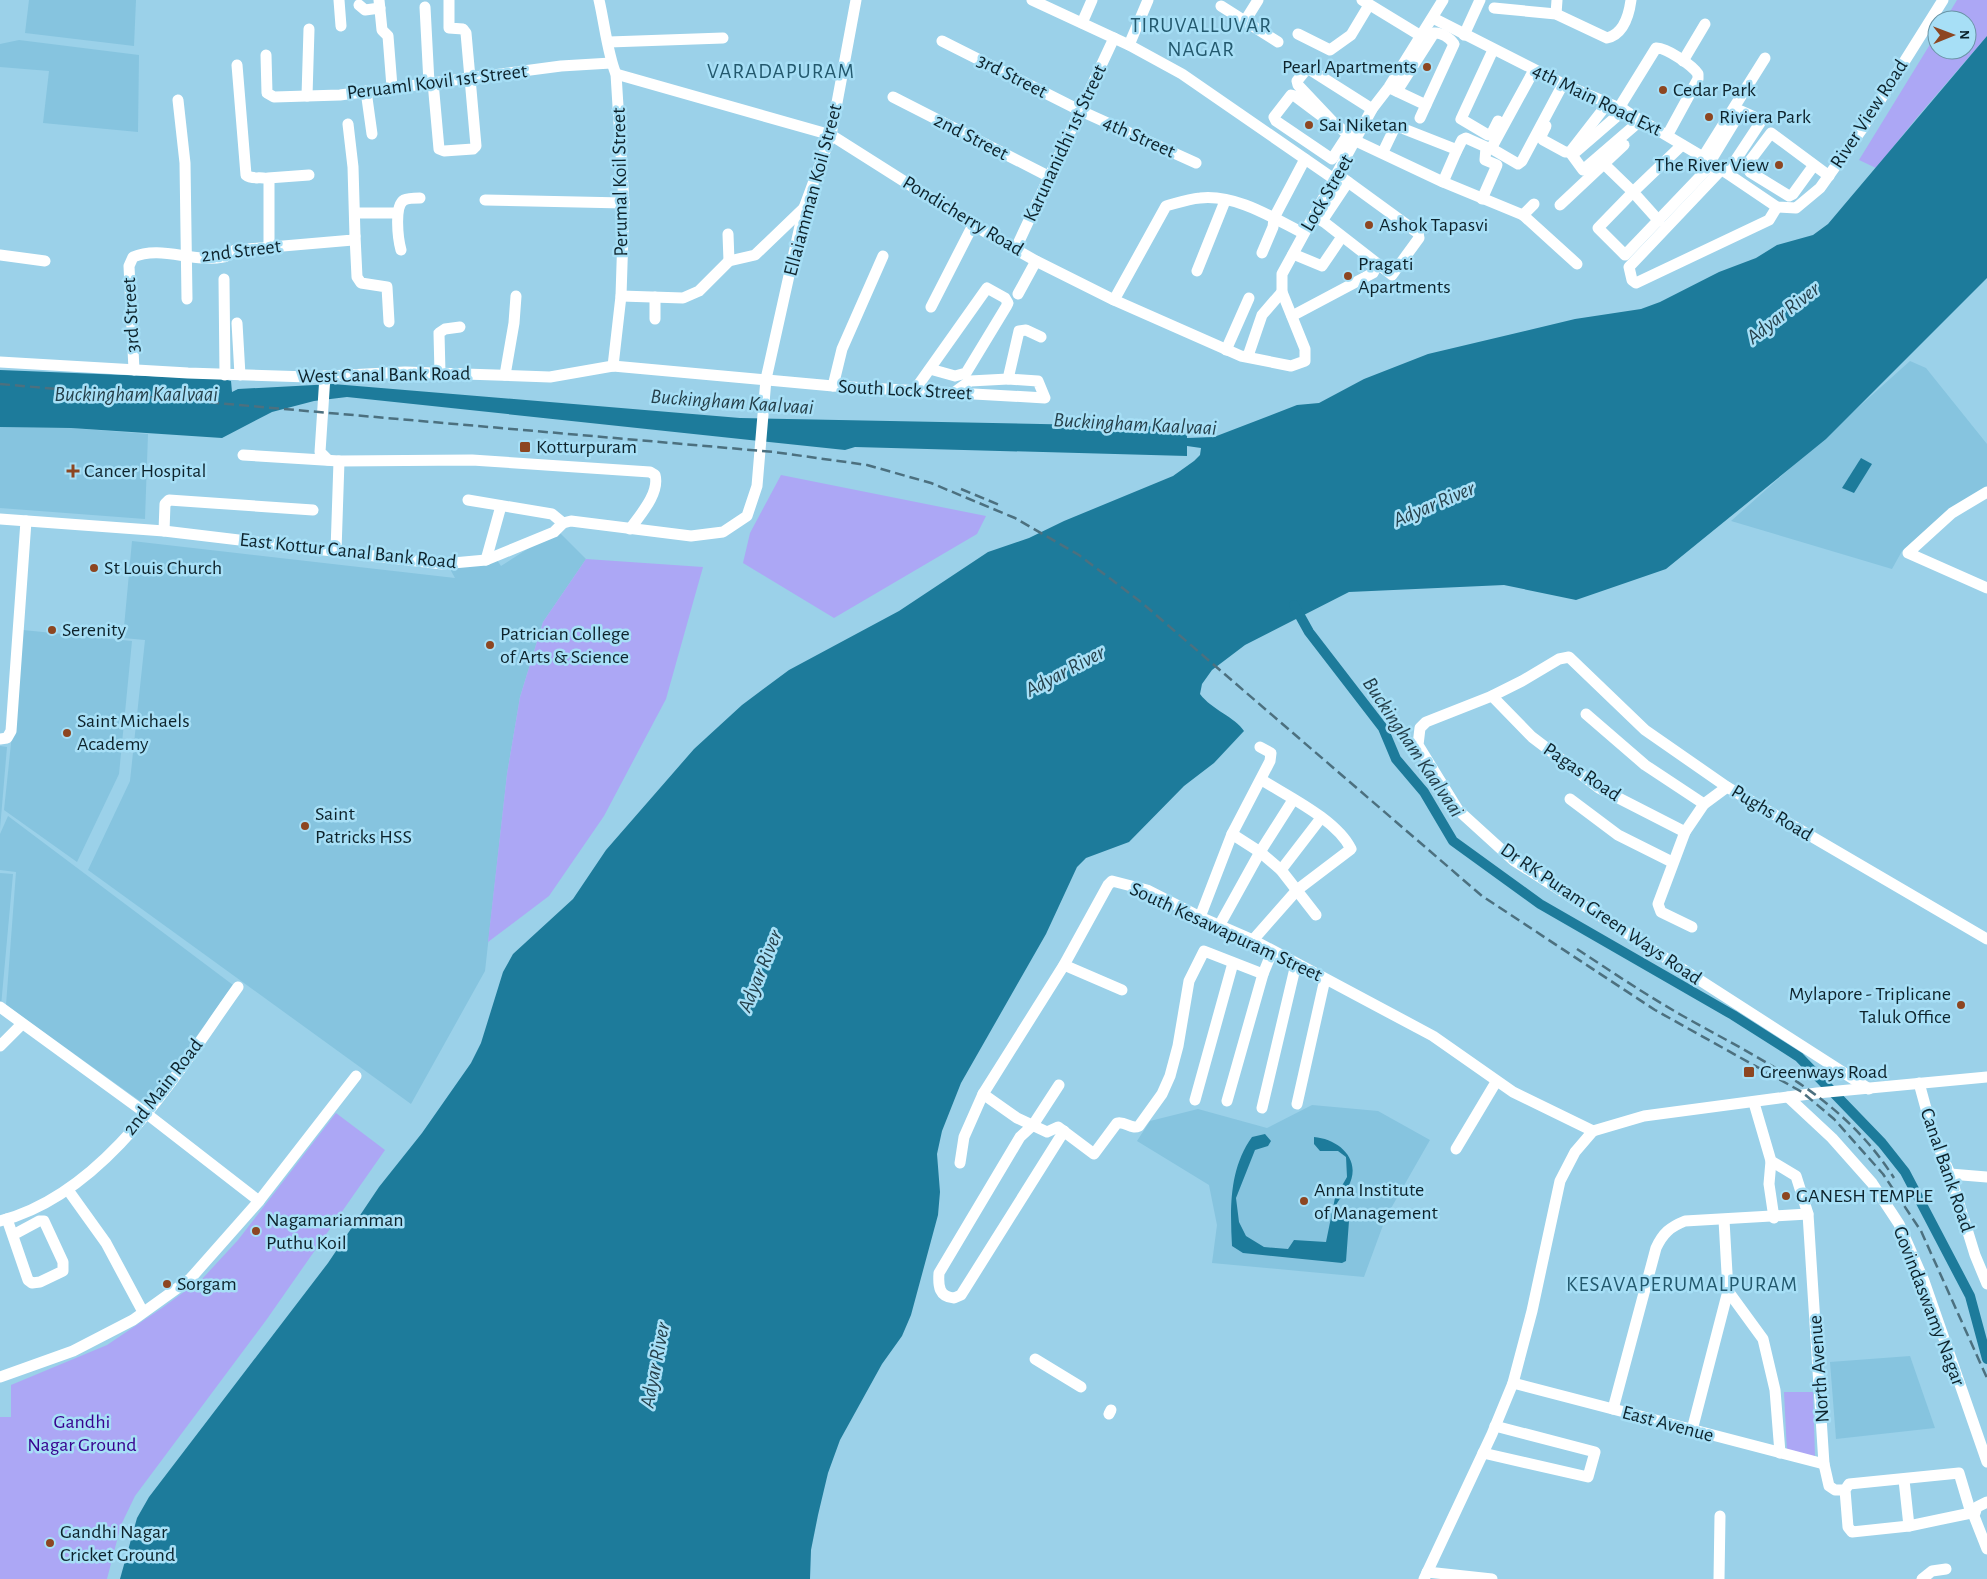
<svg xmlns="http://www.w3.org/2000/svg" width="1987" height="1579" font-family="'Alegreya Sans',sans-serif">
  <rect width="100%" height="100%" fill="#9bd1e9"/>
  <!-- built -->
  <g fill="#86c4df">
    <polygon points="29,0 136,0 134,46 25,33"/>
    <polygon points="19,40 139,55 138,132 43,123 49,71 0,67 0,44"/>
    <polygon points="1910,361 1926,368 1987,444 1987,487 1950,509 1902,551 1892,569 1731,521"/>
    <polygon points="0,427 71,428 148,434 145,519 0,508"/>
    <polygon points="557,530 586,559 543,622 520,697 507,774 485,971 411,1104 88,870 130,781 145,640 123,638 132,541 455,578 450,569 497,560 501,566"/>
    <polygon points="23,630 132,641 119,774 77,862 4,810"/>
    <polygon points="0,746 7,747 0,829"/>
    <polygon points="8,816 233,985 147,1106 6,1005 16,872 0,870 0,834"/>
    <polygon points="0,873 13,874 1,1006 0,1005"/>
    <polygon points="1312,1105 1378,1111 1430,1140 1386,1217 1364,1277 1212,1263 1217,1225 1209,1185 1137,1141 1150,1121 1198,1109 1267,1128"/>
    <polygon points="1910,1356 1935,1428 1836,1439 1830,1362"/>
  </g>
  <!-- green -->
  <g fill="#aca7f5">
    <polygon points="1957,0 1987,0 1987,36 1919,115 1876,168 1859,160 1937,33 1937,50 1967,50 1967,20 1945,20"/>
    <polygon points="781,475 986,516 977,534 834,618 743,563 750,533"/>
    <polygon points="586,559 703,567 666,699 604,816 549,896 488,942 507,774 520,697 543,622"/>
    <polygon points="336,1113 385,1150 267,1319 135,1496 121,1525 107,1579 0,1579 0,1417 11,1417 11,1385 107,1345 162,1308 203,1278 238,1240"/>
    <polygon points="1784,1392 1813,1392 1815,1458 1787,1452"/>
  </g>
  <!-- water -->
  <g fill="#1d7b9b">
    <path d="M1987,36V278L1826,439L1666,569L1576,600L1504,585L1349,592L1245,645L1212,670L1202,684L1200,694C1212,710 1235,717 1244,731L1214,763L1184,786L1129,842L1086,858L1077,867L1046,934L961,1083L942,1131L937,1154L940,1192L938,1215L911,1315L902,1336L882,1364L840,1440L828,1473L818,1515L811,1550L810,1579H120L137,1518L149,1497L328,1263L379,1187L422,1133L471,1063L481,1043L503,972L513,954L573,899L606,850L694,749L742,705L789,670L899,611L988,552L1029,538L1064,521L1173,476L1194,461L1200,455L1201,448L1187,446V456L855,447L845,450L347,397L314,401L272,412L222,438L71,428L0,427V370L223,379L231,381L232,392L238,389L333,384L740,418L1187,427V438L1214,437L1297,405L1319,403L1364,379L1428,354L1575,319L1641,309L1660,302L1719,272L1756,258L1777,245L1813,235L1828,224L1844,205Z"/>
    <polygon points="1861,458 1872,464 1854,493 1842,488"/>
    <path d="M1265,1134L1271,1141L1268,1146L1255,1150L1236,1198L1239,1222L1246,1236L1264,1247L1288,1249L1294,1240L1326,1242L1335,1198L1347,1177L1346,1157L1338,1151H1320L1314,1144V1137C1339,1139 1363,1160 1348,1187C1344,1194 1339,1199 1335,1207L1340,1215L1349,1221L1346,1261L1342,1263L1243,1253L1232,1246C1230,1208 1229,1169 1252,1137Z"/>
  </g>
  <g fill="none" stroke-linecap="round" stroke-linejoin="round">
    <!-- canal -->
    <polyline stroke="#1d7b9b" stroke-width="10" points="1294,605 1309,632 1383,728 1396,759 1424,792 1453,841 1540,904 1733,1015 1799,1057 1882,1143 1905,1172 1970,1296 1987,1359"/>
    <!-- minor -->
    <g stroke="#fff" stroke-width="11">
      <polyline points="339,0 341,26"/>
      <polyline points="379,0 382,30 388,36 392,87"/>
      <path d="M599,0C604,21 608,56 616,74L624,203L621,296L613,366"/>
      <polyline points="1032,0 1129,45 1182,74 1334,179"/>
      <polyline points="1362,0 1421,36"/>
      <polyline points="359,5 365,10 380,8"/>
      <polyline points="1221,6 1278,42"/>
      <polyline points="425,7 429,83"/>
      <path d="M1494,8L1556,14L1607,38C1624,34 1629,15 1631,0"/>
      <polyline points="1556,14 1557,0"/>
      <polyline points="1433,18 1563,84 1622,109 1703,157 1777,207 1796,208 1820,188 1862,129 1943,0"/>
      <polyline points="1245,21 1258,0"/>
      <polyline points="1082,23 1092,0"/>
      <polyline points="1298,34 1330,50 1351,35 1369,5"/>
      <polyline points="1464,35 1480,0"/>
      <polyline points="942,41 1081,111 1196,163"/>
      <polyline points="609,42 723,38"/>
      <polyline points="1129,45 1148,0"/>
      <polyline points="1493,50 1461,119 1488,135 1492,133 1498,121"/>
      <polyline points="266,55 267,93 274,97 340,95 561,66 611,63"/>
      <polyline points="1683,61 1705,24"/>
      <path d="M237,65L246,175C253,181 263,175 269,180V246"/>
      <polyline points="1534,70 1493,145 1494,150 1518,164 1522,161 1563,84"/>
      <polyline points="616,74 831,135 973,225 1036,261 1114,300 1241,356 1291,366 1305,361 1305,349 1282,292 1282,274 1372,109 1389,87 1443,0"/>
      <polyline points="433,82 439,149 444,151 473,149 476,146 466,33 463,29 449,28 449,0"/>
      <polyline points="1392,89 1426,105"/>
      <polyline points="366,91 372,134"/>
      <path d="M1397,91L1434,33C1441,32 1450,38 1454,44L1420,118"/>
      <polyline points="307,96 309,29"/>
      <polyline points="893,97 1048,176"/>
      <polyline points="178,100 185,163 187,299"/>
      <polyline points="1372,109 1309,69 1305,71 1297,81 1298,85 1333,122 1356,141 1443,182 1523,215 1577,264"/>
      <path d="M1622,109V103L1656,48C1666,47 1693,66 1698,74V79L1668,134"/>
      <polyline points="1626,111 1616,117 1572,155 1583,170 1641,120"/>
      <polyline points="1323,117 1295,96 1291,95 1274,117 1276,121 1332,159 1347,136"/>
      <polyline points="1546,126 1541,136 1543,140 1565,152 1570,152 1608,103"/>
      <polyline points="1383,152 1394,129 1399,127 1455,149 1456,152 1443,182"/>
      <polyline points="1456,152 1462,140 1466,138 1486,147 1485,160 1497,165 1482,199"/>
      <polyline points="1703,157 1765,58"/>
      <polyline points="1710,162 1741,111 1759,119 1760,123 1727,173"/>
      <polyline points="1604,164 1633,192 1598,228 1625,255 1713,163"/>
      <polyline points="1814,165 1793,194 1789,196 1750,172 1746,166 1771,133 1829,176"/>
      <polyline points="1722,169 1629,267 1632,280 1636,283 1769,220 1777,207"/>
      <polyline points="268,178 309,175"/>
      <polyline points="485,200 624,203"/>
      <polyline points="1560,205 1624,145"/>
      <polyline points="355,213 397,213"/>
      <polyline points="1315,215 1392,275 1419,238 1418,233 1337,174"/>
      <polyline points="1523,215 1534,204"/>
      <polyline points="1322,221 1348,182"/>
      <polyline points="1659,221 1633,192 1682,145"/>
      <polyline points="728,234 729,261"/>
      <polyline points="355,236 357,277 361,283 387,287 389,322"/>
      <polyline points="1016,248 1114,38"/>
      <path d="M401,250C398,239 394,206 404,200C408,198 415,198 420,198"/>
      <polyline points="1262,253 1273,227 1274,218 1305,159"/>
      <polyline points="1293,254 1322,266 1339,241"/>
      <polyline points="0,255 45,261"/>
      <polyline points="1197,271 1225,201"/>
      <polyline points="224,279 225,375"/>
      <polyline points="1018,294 1036,261"/>
      <polyline points="621,296 683,298 699,291 729,261 755,255 804,208"/>
      <path d="M1114,300L1166,206C1177,203 1188,199 1200,198C1236,194 1273,218 1303,233"/>
      <polyline points="931,307 973,225"/>
      <polyline points="1292,316 1373,273 1375,269 1368,261"/>
      <polyline points="655,319 655,297"/>
      <polyline points="237,323 240,375"/>
      <polyline points="1226,350 1249,298"/>
      <polyline points="1248,356 1262,315 1282,292"/>
      <polyline points="0,362 188,373 309,377 405,372 550,377 613,366 833,386 1045,398 1038,381 1008,379"/>
      <path d="M134,370L129,266L133,257C161,245 193,263 223,257C228,257 230,251 236,250L353,240L355,236L353,167L348,124"/>
      <polyline points="440,373 439,333 445,329 460,327"/>
      <polyline points="505,375 514,323 516,296"/>
      <polyline points="325,376 320,452 328,460"/>
      <polyline points="833,386 842,349 883,256"/>
      <polyline points="914,391 987,288 1005,298 1008,303 1006,307 966,373 955,376 930,369"/>
      <polyline points="955,392 970,381 1008,379 1019,331 1026,330 1041,337"/>
      <path d="M243,455L339,461L472,460L650,472L655,475C660,493 640,515 630,529"/>
      <polyline points="1987,492 1952,513 1908,553 1987,588"/>
      <polyline points="468,500 552,514 563,523"/>
      <polyline points="0,519 164,531 442,564 486,560 554,532 563,523 571,521 691,536 723,532 747,516 757,486 766,379 804,208 831,135 856,0"/>
      <polyline points="164,531 165,504 169,500 313,510"/>
      <polyline points="336,551 339,461"/>
      <polyline points="486,560 501,506"/>
      <polyline points="1492,696 1532,737 1599,788 1685,832"/>
      <polyline points="1586,714 1645,765 1704,804"/>
      <polyline points="0,739 7,738 11,731 26,521"/>
      <polyline points="1570,799 1618,835 1672,862"/>
      <polyline points="1232,834 1260,852 1281,870 1316,915"/>
      <polyline points="1281,870 1321,818"/>
      <polyline points="1200,917 1232,834 1270,761 1271,753 1260,747"/>
      <polyline points="1219,926 1260,852 1293,800"/>
      <polyline points="1692,927 1661,912 1658,904 1685,832 1704,804 1727,787"/>
      <path d="M1253,940L1297,890L1351,849C1337,820 1289,797 1262,780"/>
      <polyline points="1064,965 1122,990"/>
      <polyline points="0,1007 147,1114 259,1201"/>
      <polyline points="0,1046 21,1025"/>
      <polyline points="1919,1083 1933,1134 1950,1174 1975,1255 1987,1284"/>
      <path d="M1059,1085L1033,1125L1020,1137L939,1273C938,1286 939,1297 954,1298L961,1295L1064,1131"/>
      <polyline points="1869,1089 1513,860 1458,810 1418,745 1420,728 1426,722 1492,696 1522,681 1559,659 1569,657 1645,730 1727,787 1987,939"/>
      <path d="M983,1094L1017,1118L1047,1132L1058,1127L1094,1154L1117,1123C1126,1121 1131,1130 1139,1126L1162,1094L1170,1076L1178,1046L1189,981L1204,951L1263,974"/>
      <polyline points="1788,1097 1832,1138 1872,1183 1899,1224 1924,1281 1987,1462"/>
      <polyline points="1195,1100 1233,963"/>
      <polyline points="1227,1101 1263,974 1272,952"/>
      <polyline points="1754,1103 1771,1161 1796,1176 1808,1214 1824,1464 1829,1486 1835,1490 1845,1490 1849,1484 1959,1473 1971,1513 1909,1526 1852,1532 1848,1527 1845,1490"/>
      <polyline points="1297,1104 1325,979"/>
      <polyline points="1262,1108 1296,964"/>
      <polyline points="1456,1149 1496,1082"/>
      <polyline points="1771,1161 1769,1184 1774,1218"/>
      <polyline points="960,1163 964,1137 983,1094 1064,965 1108,885 1112,881 1147,890 1200,917 1253,940 1433,1036 1513,1092 1593,1131"/>
      <polyline points="1950,1174 1987,1177"/>
      <polyline points="68,1190 106,1243 143,1312"/>
      <polyline points="7,1219 28,1280 32,1283 40,1282 63,1271 63,1262 44,1221 39,1221 13,1235"/>
      <path d="M0,1221C108,1193 177,1072 238,987"/>
      <polyline points="1728,1291 1763,1339 1775,1390 1780,1453"/>
      <polyline points="1035,1359 1081,1387"/>
      <polyline points="0,1377 73,1351 133,1320 190,1279 259,1201 356,1076"/>
      <polyline points="1513,1383 1824,1464"/>
      <path d="M1613,1409L1656,1248C1663,1233 1670,1227 1685,1221L1808,1214"/>
      <polyline points="1109,1414 1111,1410"/>
      <polyline points="1692,1430 1728,1291 1724,1220"/>
      <polyline points="1483,1453 1588,1477 1595,1452 1495,1426"/>
      <polyline points="1904,1480 1909,1526"/>
      <polyline points="1987,1502 1977,1507 1974,1516 1987,1549"/>
      <polyline points="1427,1572 1492,1579"/>
      <polyline points="1424,1579 1492,1434 1513,1383 1532,1311 1560,1181 1575,1152 1593,1131 1644,1116 1817,1093 1987,1077"/>
      <polyline points="1719,1579 1720,1516"/>
      <polyline points="1922,1579 1932,1571 1946,1569"/>
    </g>
    <!-- rail -->
    <g stroke="#4c707f" stroke-width="2.5" stroke-dasharray="10 5" stroke-linecap="butt">
      <polyline points="0,384 774,452 867,465 931,483 1015,518 1079,555 1141,602 1482,896 1655,1010 1802,1092 1834,1119 1883,1174 1921,1231 1987,1378"/>
      <polyline points="961,489 1002,506"/>
      <path d="M1577,949C1612,972 1646,995 1683,1016C1763,1061 1842,1096 1894,1178"/>
    </g>
  </g>
  <!-- markers -->
  <g fill="#8d4621" stroke="#a7dff6" stroke-width="2">
    <circle cx="1427" cy="67" r="5"/>
    <circle cx="1663" cy="90" r="5"/>
    <circle cx="1709" cy="117" r="5"/>
    <circle cx="1309" cy="125" r="5"/>
    <circle cx="1779" cy="165" r="5"/>
    <circle cx="1369" cy="225" r="5"/>
    <circle cx="1348" cy="276" r="5"/>
    <rect x="519" y="441" width="12" height="12" rx="2.5"/>
    <path d="M70.5 463.5h5v5h5v5h-5v5h-5v-5h-5v-5h5z"/>
    <circle cx="94" cy="568" r="5"/>
    <circle cx="52" cy="630" r="5"/>
    <circle cx="490" cy="645" r="5"/>
    <circle cx="67" cy="733" r="5"/>
    <circle cx="305" cy="826" r="5"/>
    <circle cx="1961" cy="1005" r="5"/>
    <rect x="1743" y="1066" width="12" height="12" rx="2.5"/>
    <circle cx="1786" cy="1196" r="5"/>
    <circle cx="1304" cy="1201" r="5"/>
    <circle cx="256" cy="1231" r="5"/>
    <circle cx="167" cy="1284" r="5"/>
    <circle cx="50" cy="1543" r="5"/>
  </g>
  <g text-anchor="middle" dominant-baseline="central" stroke-width="5" stroke-linejoin="round" paint-order="stroke">
    <!-- poi labels -->
    <g font-size="20" fill="#0d232c" stroke="#a7dff6" text-anchor="start">
      <text x="1417" y="67" text-anchor="end">Pearl Apartments</text>
      <text x="1673" y="90">Cedar Park</text>
      <text x="1719" y="117">Riviera Park</text>
      <text x="1319" y="125">Sai Niketan</text>
      <text x="1769" y="165" text-anchor="end">The River View</text>
      <text x="1379" y="225">Ashok Tapasvi</text>
      <text x="1358" y="264">Pragati<tspan x="1358" dy="23">Apartments</tspan></text>
      <text x="536" y="447">Kotturpuram</text>
      <text x="84" y="471">Cancer Hospital</text>
      <text x="104" y="568">St Louis Church</text>
      <text x="62" y="630">Serenity</text>
      <text x="500" y="634">Patrician College<tspan x="500" dy="23">of Arts &amp; Science</tspan></text>
      <text x="77" y="721">Saint Michaels<tspan x="77" dy="23">Academy</tspan></text>
      <text x="315" y="814">Saint<tspan x="315" dy="23">Patricks HSS</tspan></text>
      <text x="1951" y="994" text-anchor="end">Mylapore - Triplicane<tspan x="1951" dy="23">Taluk Office</tspan></text>
      <text x="1760" y="1072">Greenways Road</text>
      <text x="1314" y="1190">Anna Institute<tspan x="1314" dy="23">of Management</tspan></text>
      <text x="1796" y="1196">GANESH TEMPLE</text>
      <text x="266" y="1220">Nagamariamman<tspan x="266" dy="23">Puthu Koil</tspan></text>
      <text x="177" y="1284">Sorgam</text>
      <text x="60" y="1532">Gandhi Nagar<tspan x="60" dy="23">Cricket Ground</tspan></text>
    </g>
    <!-- street labels -->
    <g font-size="20" fill="#0d232c" stroke="#a7dff6">
      <text transform="translate(1012 76) rotate(27)">3rd Street</text>
      <text transform="translate(437 82) rotate(-7)">Peruaml Kovil 1st Street</text>
      <text transform="translate(1597 100) rotate(26)">4th Main Road Ext</text>
      <text transform="translate(1869 114) rotate(-57)">River View Road</text>
      <text transform="translate(971 137) rotate(27)">2nd Street</text>
      <text transform="translate(1139 137) rotate(24)">4th Street</text>
      <text transform="translate(1065 143) rotate(-65)">Karunanidhi 1st Street</text>
      <text transform="translate(620 182) rotate(-91)">Perumal Koil Street</text>
      <text transform="translate(813 190) rotate(-75)">Ellaiamman Koil Street</text>
      <text transform="translate(1327 193) rotate(-60)">Lock Street</text>
      <text transform="translate(963 216) rotate(31)">Pondicherry Road</text>
      <text transform="translate(241 251) rotate(-7)">2nd Street</text>
      <text transform="translate(131 315) rotate(-93)">3rd Street</text>
      <text transform="translate(384 375) rotate(-1)">West Canal Bank Road</text>
      <text transform="translate(905 390) rotate(3)">South Lock Street</text>
      <text transform="translate(348 551) rotate(6)">East Kottur Canal Bank Road</text>
      <text transform="translate(1582 772) rotate(34)">Pagas Road</text>
      <text transform="translate(1772 813) rotate(31)">Pughs Road</text>
      <text transform="translate(1601 914) rotate(34)">Dr RK Puram Green Ways Road</text>
      <text transform="translate(1226 932) rotate(25)">South Kesawapuram Street</text>
      <text transform="translate(163 1087) rotate(-52)">2nd Main Road</text>
      <text transform="translate(1947 1170) rotate(71)">Canal Bank Road</text>
      <text transform="translate(1929 1306) rotate(69)">Govindaswamy Nagar</text>
      <text transform="translate(1819 1369) rotate(-94)">North Avenue</text>
      <text transform="translate(1668 1424) rotate(15)">East Avenue</text>
    </g>
    <!-- park labels -->
    <g font-size="20" fill="#37008e" stroke="#a7dff6">
      <text x="82" y="1422">Gandhi<tspan x="82" dy="23">Nagar Ground</tspan></text>
    </g>
    <!-- neighbourhood labels -->
    <g font-size="21" letter-spacing="1" fill="#23596e" stroke="#a7dff6">
      <text x="1201" y="25">TIRUVALLUVAR<tspan x="1201" dy="24">NAGAR</tspan></text>
      <text x="781" y="71">VARADAPURAM</text>
      <text x="1682" y="1284">KESAVAPERUMALPURAM</text>
    </g>
    <!-- water labels -->
    <g font-size="21" font-style="italic" fill="#25404b" stroke="#a7dff6">
      <text transform="translate(1783 313) rotate(-38)">Adyar River</text>
      <text x="136" y="394">Buckingham Kaalvaai</text>
      <text transform="translate(732 402) rotate(4)">Buckingham Kaalvaai</text>
      <text transform="translate(1135 424) rotate(3)">Buckingham Kaalvaai</text>
      <text transform="translate(1434 504) rotate(-23)">Adyar River</text>
      <text transform="translate(1065 671) rotate(-28)">Adyar River</text>
      <text transform="translate(1413 747) rotate(56)">Buckingham Kaalvaai</text>
      <text transform="translate(760 971) rotate(-68)">Adyar River</text>
      <text transform="translate(655 1365) rotate(-79)">Adyar River</text>
    </g>
  </g>
  <!-- north arrow -->
  <g transform="translate(1952 35) rotate(89)"><circle r="24" fill="#a7dff6" stroke="#6994a5"/>
  <path d="M0-4L9 19L0 12L-9 19Z" fill="#8d4621"/>
  <text y="-8" font-size="14" font-weight="bold" text-anchor="middle" fill="#0d232c">N</text>
  </g>
</svg>
